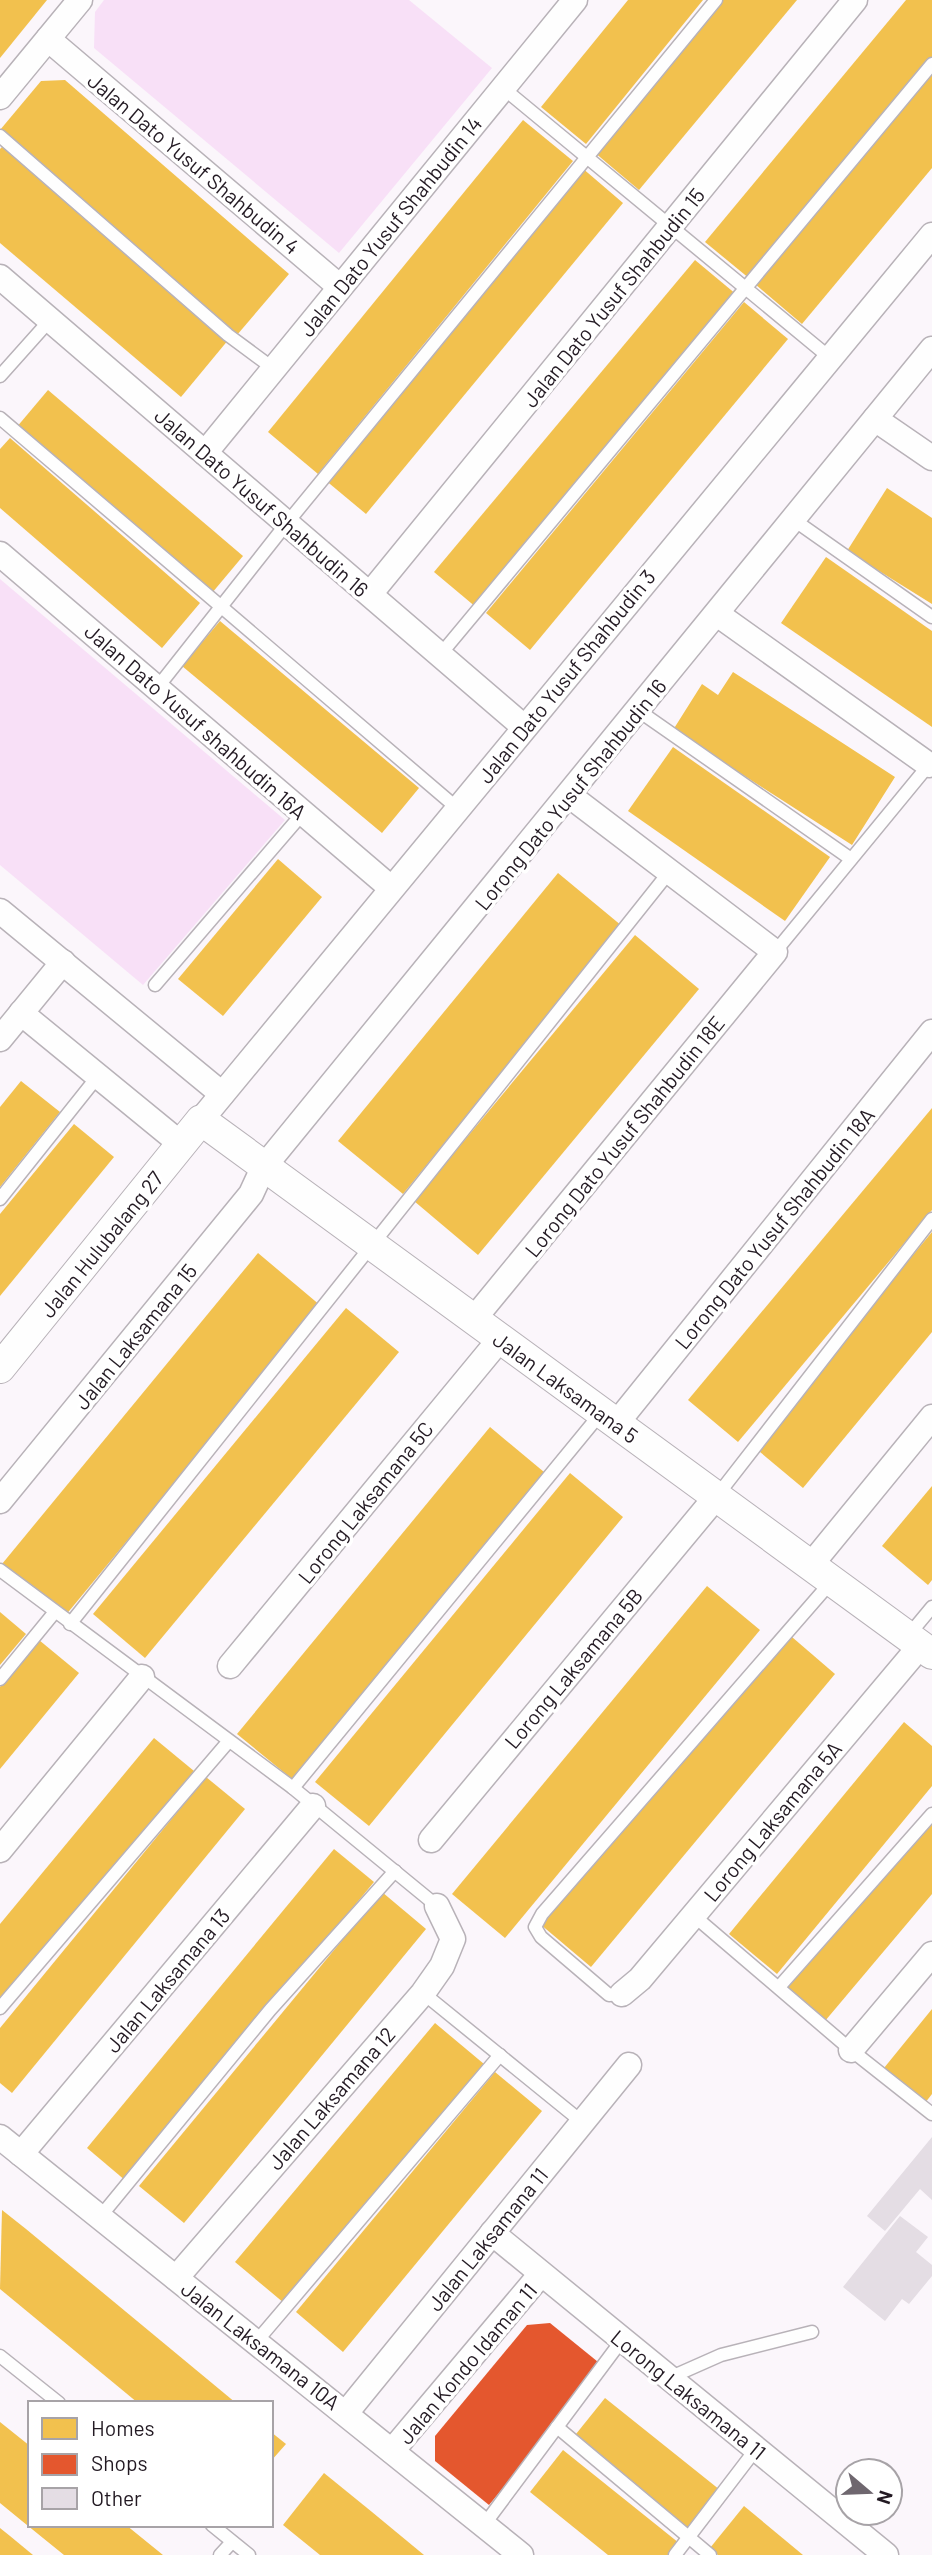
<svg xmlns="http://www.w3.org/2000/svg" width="932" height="2555" font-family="Barlow,sans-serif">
  <rect width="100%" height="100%" fill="#fbf6fb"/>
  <!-- green -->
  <g fill="#f8e0f7">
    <polygon points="104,0 409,0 492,68 339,253 94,48 95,12"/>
    <polygon points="0,579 285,820 143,985 0,865"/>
  </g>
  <!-- homes -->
  <g fill="#f2c14e">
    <polygon points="0,0 47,0 0,58"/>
    <polygon points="628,0 703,0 586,144 541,107"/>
    <polygon points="720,0 797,0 639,190 594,152"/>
    <polygon points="906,0 932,0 932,60 750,279 705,242"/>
    <polygon points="932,72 932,168 802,324 755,284"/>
    <polygon points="65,80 289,274 237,335 0,130 41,81"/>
    <polygon points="523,120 573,161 318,474 268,432"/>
    <polygon points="3,146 229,339 181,397 0,243 0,149"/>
    <polygon points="581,167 623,203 366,514 324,479"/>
    <polygon points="695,260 737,295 477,608 434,572"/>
    <polygon points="744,302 788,339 530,650 486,613"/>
    <polygon points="48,390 243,556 212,593 16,428"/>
    <polygon points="10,438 200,603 162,648 0,508 0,449"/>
    <polygon points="887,488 932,518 932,604 847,551"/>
    <polygon points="826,557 932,631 932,727 781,623"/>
    <polygon points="220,621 419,788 382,833 182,666"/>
    <polygon points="733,672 895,777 852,845 673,730 702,684 718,695"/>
    <polygon points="673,747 830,857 785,921 628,811"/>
    <polygon points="278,859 322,897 223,1016 178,979"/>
    <polygon points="558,873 622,926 403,1194 338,1141"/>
    <polygon points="635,935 699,989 478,1255 414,1201"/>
    <polygon points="21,1081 60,1112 0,1187 0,1107"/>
    <polygon points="932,1108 932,1210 738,1442 688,1400"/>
    <polygon points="74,1124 114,1157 0,1296 0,1214"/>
    <polygon points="932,1232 932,1332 803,1488 754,1447"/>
    <polygon points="258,1253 321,1306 65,1616 2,1564"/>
    <polygon points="346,1308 399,1352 145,1658 93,1614"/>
    <polygon points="490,1427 544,1472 292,1779 237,1734"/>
    <polygon points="570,1473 623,1517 369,1826 315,1782"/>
    <polygon points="932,1486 932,1580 928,1585 882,1546"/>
    <polygon points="707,1586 760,1630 505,1938 452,1894"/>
    <polygon points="0,1612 26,1634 0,1665"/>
    <polygon points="785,1631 835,1674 591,1967 540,1924"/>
    <polygon points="39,1640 79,1673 0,1769 0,1687"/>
    <polygon points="904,1722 932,1746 932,1786 777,1974 729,1934"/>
    <polygon points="154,1738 194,1771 0,2006 0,1924"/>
    <polygon points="206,1777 245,1809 12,2093 0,2083 0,2028"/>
    <polygon points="932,1816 932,1894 825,2021 787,1988"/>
    <polygon points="334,1849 374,1882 126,2181 87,2148"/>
    <polygon points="382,1892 426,1929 184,2223 139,2186"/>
    <polygon points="932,2009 932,2094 925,2103 884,2068"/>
    <polygon points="435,2023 484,2064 284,2303 235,2262"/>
    <polygon points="495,2072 542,2111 343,2352 296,2312"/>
    <polygon points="2,2210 26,2229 236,2403 138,2403 0,2289"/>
    <polygon points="605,2398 725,2494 692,2535 572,2439"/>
    <polygon points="0,2422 30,2446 30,2525 126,2525 163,2555 64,2555 22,2521 0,2503"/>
    <polygon points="271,2432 286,2444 271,2461"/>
    <polygon points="563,2450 684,2547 678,2555 608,2555 530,2492"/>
    <polygon points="324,2473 372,2512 424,2555 320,2555 283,2525"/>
    <polygon points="744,2506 803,2555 718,2555 710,2548"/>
    <polygon points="0,2528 10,2536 33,2555 0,2555"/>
  </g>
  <!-- shops -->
  <polygon fill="#e4572e" points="550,2323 603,2366 489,2505 435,2461 435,2436 527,2325"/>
  <!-- building -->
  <g fill="#e4dde4">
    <polygon points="932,2137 932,2200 920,2189 885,2231 867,2216"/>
    <polygon points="900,2216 928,2237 916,2252 932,2265 932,2276 909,2304 902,2299 885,2321 843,2287"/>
  </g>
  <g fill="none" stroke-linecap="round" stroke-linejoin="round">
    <!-- service casing -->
    <g stroke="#b8b2b8" stroke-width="15">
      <g id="service">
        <polyline points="503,88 829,357"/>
        <polyline points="0,136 228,335 274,369"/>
        <polyline points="0,376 50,320"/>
        <polyline points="0,418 457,808"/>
        <polyline points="794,520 932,617"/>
        <polyline points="440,655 932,64"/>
        <polyline points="157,688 287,523 716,0"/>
        <polyline points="639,711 851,859"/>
        <polyline points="775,952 932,761"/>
        <polyline points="155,985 303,813"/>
        <polyline points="0,1199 98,1076"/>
        <polyline points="716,1497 932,1219"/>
        <polyline points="0,1570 293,1788 437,1906"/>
        <polyline points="70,1624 670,871"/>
        <polyline points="908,1636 932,1607"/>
        <polyline points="0,1679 54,1613"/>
        <polyline points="293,1788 601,1413"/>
        <polyline points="693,1915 851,2050 932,2114"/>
        <polyline points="779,1987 932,1814"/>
        <polyline points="423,1993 582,2122"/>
        <polyline points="622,1994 609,1995 541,1937 535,1927 542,1914 831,1582"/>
        <polyline points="0,2008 228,1742"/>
        <polyline points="100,2217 270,2010 395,1871"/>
        <polyline points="256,2342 500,2055"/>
        <polyline points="0,2356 59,2403"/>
        <polyline points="669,2378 721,2355 812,2332"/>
        <polyline points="557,2427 710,2555"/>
        <polyline points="212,2525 249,2555"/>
        <polyline points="484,2525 622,2340"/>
        <polyline points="220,2555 232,2542"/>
        <polyline points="675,2555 756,2449"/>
      </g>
    </g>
    <!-- minor casing -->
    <g stroke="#b8b2b8" stroke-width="27">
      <g id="minor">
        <polyline points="48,39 340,287"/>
        <polyline points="0,97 80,0"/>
        <polyline points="0,277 524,727"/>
        <polyline points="875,419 932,458"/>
        <polyline points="205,453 575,0"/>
        <polyline points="0,554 391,888"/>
        <polyline points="370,594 855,0"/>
        <polyline points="717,614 929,765"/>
        <polyline points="0,911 222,1094"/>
        <polyline points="21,1013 181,1144"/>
        <polyline points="0,1039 63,962"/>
        <polyline points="201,1120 932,235"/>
        <polyline points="473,1320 775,952 570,796"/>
        <polyline points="616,1424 932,1032"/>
        <polyline points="0,1501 251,1194 263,1168 932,349"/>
        <polyline points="810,1566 932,1417"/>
        <polyline points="230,1666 500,1339"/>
        <polyline points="431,1840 716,1497"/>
        <polyline points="0,1850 142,1677"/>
        <polyline points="622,1994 640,1979 921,1645"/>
        <polyline points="851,2050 932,1954"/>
        <polyline points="0,2137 521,2555"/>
        <polyline points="21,2154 313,1806"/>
        <polyline points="492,2233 886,2555"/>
        <polyline points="176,2278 423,1993 442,1966 453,1939 437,1906"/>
        <polyline points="346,2413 629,2065"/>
        <polyline points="392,2451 541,2274"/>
      </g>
    </g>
    <!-- tertiary casing -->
    <g stroke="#b8b2b8" stroke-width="32">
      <polyline id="tertiary" points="0,1368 201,1120 932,1654"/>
    </g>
    <!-- service -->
    <use href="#service" stroke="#fefefe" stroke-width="12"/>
    <!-- minor -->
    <use href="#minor" stroke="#fefefe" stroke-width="24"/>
    <!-- tertiary -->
    <use href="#tertiary" stroke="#fefefe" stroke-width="30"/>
  </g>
  <g text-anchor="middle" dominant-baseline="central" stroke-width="7" stroke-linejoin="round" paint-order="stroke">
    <!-- street labels -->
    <g font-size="21" fill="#231a23" stroke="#fff">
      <text transform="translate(194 163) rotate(40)">Jalan Dato Yusuf Shahbudin 4</text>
      <text transform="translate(390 226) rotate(-51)">Jalan Dato Yusuf Shahbudin 14</text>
      <text transform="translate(613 297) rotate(-51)">Jalan Dato Yusuf Shahbudin 15</text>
      <text transform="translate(262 502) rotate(41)">Jalan Dato Yusuf Shahbudin 16</text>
      <text transform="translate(566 676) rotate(-51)">Jalan Dato Yusuf Shahbudin 3</text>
      <text transform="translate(196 721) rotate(41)">Jalan Dato Yusuf shahbudin 16A</text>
      <text transform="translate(570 794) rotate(-51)">Lorong Dato Yusuf Shahbudin 16</text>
      <text transform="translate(624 1136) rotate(-51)">Lorong Dato Yusuf Shahbudin 18E</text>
      <text transform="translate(774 1228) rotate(-51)">Lorong Dato Yusuf Shahbudin 18A</text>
      <text transform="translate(101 1244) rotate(-51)">Jalan Hulubalang 27</text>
      <text transform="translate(135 1336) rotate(-51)">Jalan Laksamana 15</text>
      <text transform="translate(566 1387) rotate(36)">Jalan Laksamana 5</text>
      <text transform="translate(365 1502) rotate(-51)">Lorong Laksamana 5C</text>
      <text transform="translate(573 1668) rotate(-50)">Lorong Laksamana 5B</text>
      <text transform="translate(772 1821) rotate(-50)">Lorong Laksamana 5A</text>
      <text transform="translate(167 1980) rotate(-50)">Jalan Laksamana 13</text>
      <text transform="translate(331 2098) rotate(-49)">Jalan Laksamana 12</text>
      <text transform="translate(487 2239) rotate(-51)">Jalan Laksamana 11</text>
      <text transform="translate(261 2345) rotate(38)">Jalan Laksamana 10A</text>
      <text transform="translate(467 2363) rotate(-50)">Jalan Kondo Idaman 11</text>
      <text transform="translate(689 2394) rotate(39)">Lorong Laksamana 11</text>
    </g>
  </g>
  <!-- legend -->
  <rect x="28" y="2401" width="245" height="126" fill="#ffffff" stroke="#a7a3a7" stroke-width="2"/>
  <rect x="42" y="2418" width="35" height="21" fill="#f2c14e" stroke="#a7a3a7" stroke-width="2"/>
  <text x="91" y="2436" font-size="21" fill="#231a23">Homes</text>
  <rect x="42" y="2454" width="35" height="21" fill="#e4572e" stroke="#a7a3a7" stroke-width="2"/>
  <text x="91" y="2471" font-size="21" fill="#231a23">Shops</text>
  <rect x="42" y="2488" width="35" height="21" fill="#e4dde4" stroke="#a7a3a7" stroke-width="2"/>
  <text x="91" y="2506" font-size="21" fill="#231a23">Other</text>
  <!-- north arrow -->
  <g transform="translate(869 2492) rotate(109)"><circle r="33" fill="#ffffff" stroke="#a7a3a7" stroke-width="2"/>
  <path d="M0-5L12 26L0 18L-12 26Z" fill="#6f676f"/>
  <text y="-10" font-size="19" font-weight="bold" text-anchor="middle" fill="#231a23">N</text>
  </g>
</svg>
